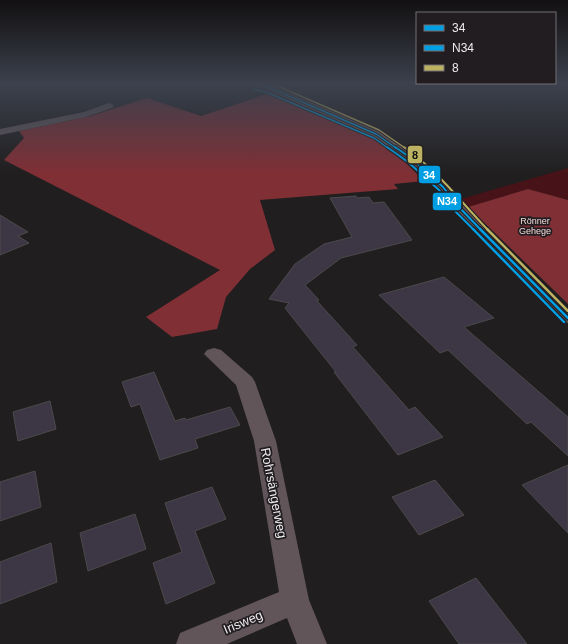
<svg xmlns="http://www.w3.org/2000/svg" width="568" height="644" font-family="Arial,sans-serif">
  <rect width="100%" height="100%" fill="#201e1f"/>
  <!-- green -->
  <polygon fill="#481318" points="568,168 568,200 528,189 468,207 461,199"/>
  <!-- forest -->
  <g fill="#802f35">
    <polygon points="270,93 369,135 402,159 424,181 394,184 398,189 260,200 275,250 250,269 226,297 217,329 172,337 146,317 220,270 4,160 24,138 19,131 91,116 147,98 201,116"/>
    <polygon points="528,189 568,200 568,304 468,207"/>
  </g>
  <!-- building -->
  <g fill="#3d3644" stroke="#4b4a4b">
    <polygon points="356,196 357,198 369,197 373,203 384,202 412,240 341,258 305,285 319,300 317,301 357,345 353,347 409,410 415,407 443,437 398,455 334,372 336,372 285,308 289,303 269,299 295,264 324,244 352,237 330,198"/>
    <polygon points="0,215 28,232 18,236 29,243 0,255"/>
    <polygon points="444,277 494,318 464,327 568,417 568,456 531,422 527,424 448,350 440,353 379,295"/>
    <polygon points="154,372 175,421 185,418 186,420 230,407 240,425 195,439 198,448 160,460 140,404 131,407 122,382"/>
    <polygon points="50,401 56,429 18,441 13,412"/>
    <polygon points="568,465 568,533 522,485"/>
    <polygon points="35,471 41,507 0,521 0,482"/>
    <polygon points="435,480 464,515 419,535 392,497"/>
    <polygon points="212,487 226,519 195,531 215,583 166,604 153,563 182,552 165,503"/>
    <polygon points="135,514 146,549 88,571 80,533"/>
    <polygon points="51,543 57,582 0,604 0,562"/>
    <polygon points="476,578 527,644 459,644 429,601"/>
  </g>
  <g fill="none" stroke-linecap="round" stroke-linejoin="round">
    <!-- street -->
    <g fill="#61555a" fill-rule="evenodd">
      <polygon points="250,84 271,85 380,132 415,156 448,184 462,202 568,308 568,323 562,322 452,208 438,190 407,160 372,136 265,89 251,86"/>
      <polygon points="109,103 112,104 114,106 112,108 86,117 0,135 0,129 84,112"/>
      <polygon points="214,348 221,350 252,377 255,382 276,441 309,600 327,644 297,644 287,618 227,644 176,644 180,633 279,592 254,441 236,385 204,354 207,350"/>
    </g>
    <!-- bus-1-far2 casing -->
    <g stroke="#211d20" stroke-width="3">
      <polyline id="bus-1-far2" points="254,84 268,87 376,134 396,148"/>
    </g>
    <!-- bus-1-far1 casing -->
    <g stroke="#211d20" stroke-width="4">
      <polyline id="bus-1-far1" points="395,147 411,158 443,187 457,205 481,230"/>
    </g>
    <!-- bus-1 casing -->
    <g stroke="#211d20" stroke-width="5">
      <polyline id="bus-1" points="480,229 568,318"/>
    </g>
    <!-- bus-2-far2 casing -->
    <g stroke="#211d20" stroke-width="3">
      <polyline id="bus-2-far2" points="253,89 266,92 374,138 388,148"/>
    </g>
    <!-- bus-2-far1 casing -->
    <g stroke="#211d20" stroke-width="4">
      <polyline id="bus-2-far1" points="387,147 408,162 439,190 453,209 474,230"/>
    </g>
    <!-- bus-2 casing -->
    <g stroke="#211d20" stroke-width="5">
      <polyline id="bus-2" points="473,229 564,322"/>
    </g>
    <!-- bus-3-far2 casing -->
    <g stroke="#211d20" stroke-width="3">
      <polyline id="bus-3-far2" points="273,84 379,130 405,148"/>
    </g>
    <!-- bus-3-far1 casing -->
    <g stroke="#211d20" stroke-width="4">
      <path id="bus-3-far1" d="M404,147C437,170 461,202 488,230"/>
    </g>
    <!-- bus-3 casing -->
    <g stroke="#211d20" stroke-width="5">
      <polyline id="bus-3" points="487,229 568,311"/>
    </g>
    <!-- bus-1-far2 -->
    <use href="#bus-1-far2" stroke="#009ee3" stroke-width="1.5"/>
    <!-- bus-1-far1 -->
    <use href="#bus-1-far1" stroke="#009ee3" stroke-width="2"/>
    <!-- bus-1 -->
    <use href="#bus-1" stroke="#009ee3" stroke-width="2.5"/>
    <!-- bus-2-far2 -->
    <use href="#bus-2-far2" stroke="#009ee3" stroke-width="1.5"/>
    <!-- bus-2-far1 -->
    <use href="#bus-2-far1" stroke="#009ee3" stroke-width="2"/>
    <!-- bus-2 -->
    <use href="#bus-2" stroke="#009ee3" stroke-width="2.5"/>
    <!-- bus-3-far2 -->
    <use href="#bus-3-far2" stroke="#bcb261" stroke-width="1.5"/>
    <!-- bus-3-far1 -->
    <use href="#bus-3-far1" stroke="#bcb261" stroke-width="2"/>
    <!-- bus-3 -->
    <use href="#bus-3" stroke="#bcb261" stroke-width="2.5"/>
  </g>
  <!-- sky -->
  <linearGradient id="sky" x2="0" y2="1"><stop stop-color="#121011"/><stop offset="0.48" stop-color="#3c414d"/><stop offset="1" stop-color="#3c414d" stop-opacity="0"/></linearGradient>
  <rect width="568" height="174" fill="url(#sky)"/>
  <g text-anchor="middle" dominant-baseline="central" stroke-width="3.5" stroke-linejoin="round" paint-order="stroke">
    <!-- far-park labels -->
    <g font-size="9" fill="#f4d8d7" stroke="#211d20">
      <text x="535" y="221">Rönner<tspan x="535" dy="10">Gehege</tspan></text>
    </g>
    <!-- near-street labels -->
    <g font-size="13" fill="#edebed" stroke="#211d20">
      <text transform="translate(274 493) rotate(79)">Rohrsängerweg</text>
      <text transform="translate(243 622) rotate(-23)">Irisweg</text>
    </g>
  </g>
  <g stroke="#211d20" stroke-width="1.5">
    <rect x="407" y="145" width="16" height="19" rx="4" fill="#bcb261"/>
    <rect x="418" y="165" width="23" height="19" rx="4" fill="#009ee3"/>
    <rect x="432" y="192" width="30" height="19" rx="4" fill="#009ee3"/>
  </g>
  <g font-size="11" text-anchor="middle" font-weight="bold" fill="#fff">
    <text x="429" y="179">34</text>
    <text x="447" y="205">N34</text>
  </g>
  <g font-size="11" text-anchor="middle" font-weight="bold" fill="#111">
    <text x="415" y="159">8</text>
  </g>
  <!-- legend -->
  <rect x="416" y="12" width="140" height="72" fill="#211d20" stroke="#736f72"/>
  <rect x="424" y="25" width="20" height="6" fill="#009ee3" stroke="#736f72"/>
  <text x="452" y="32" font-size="12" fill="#edebed">34</text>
  <rect x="424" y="45" width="20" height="6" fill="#009ee3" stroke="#736f72"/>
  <text x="452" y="52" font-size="12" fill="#edebed">N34</text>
  <rect x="424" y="65" width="20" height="6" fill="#bcb261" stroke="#736f72"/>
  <text x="452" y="72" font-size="12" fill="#edebed">8</text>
</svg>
